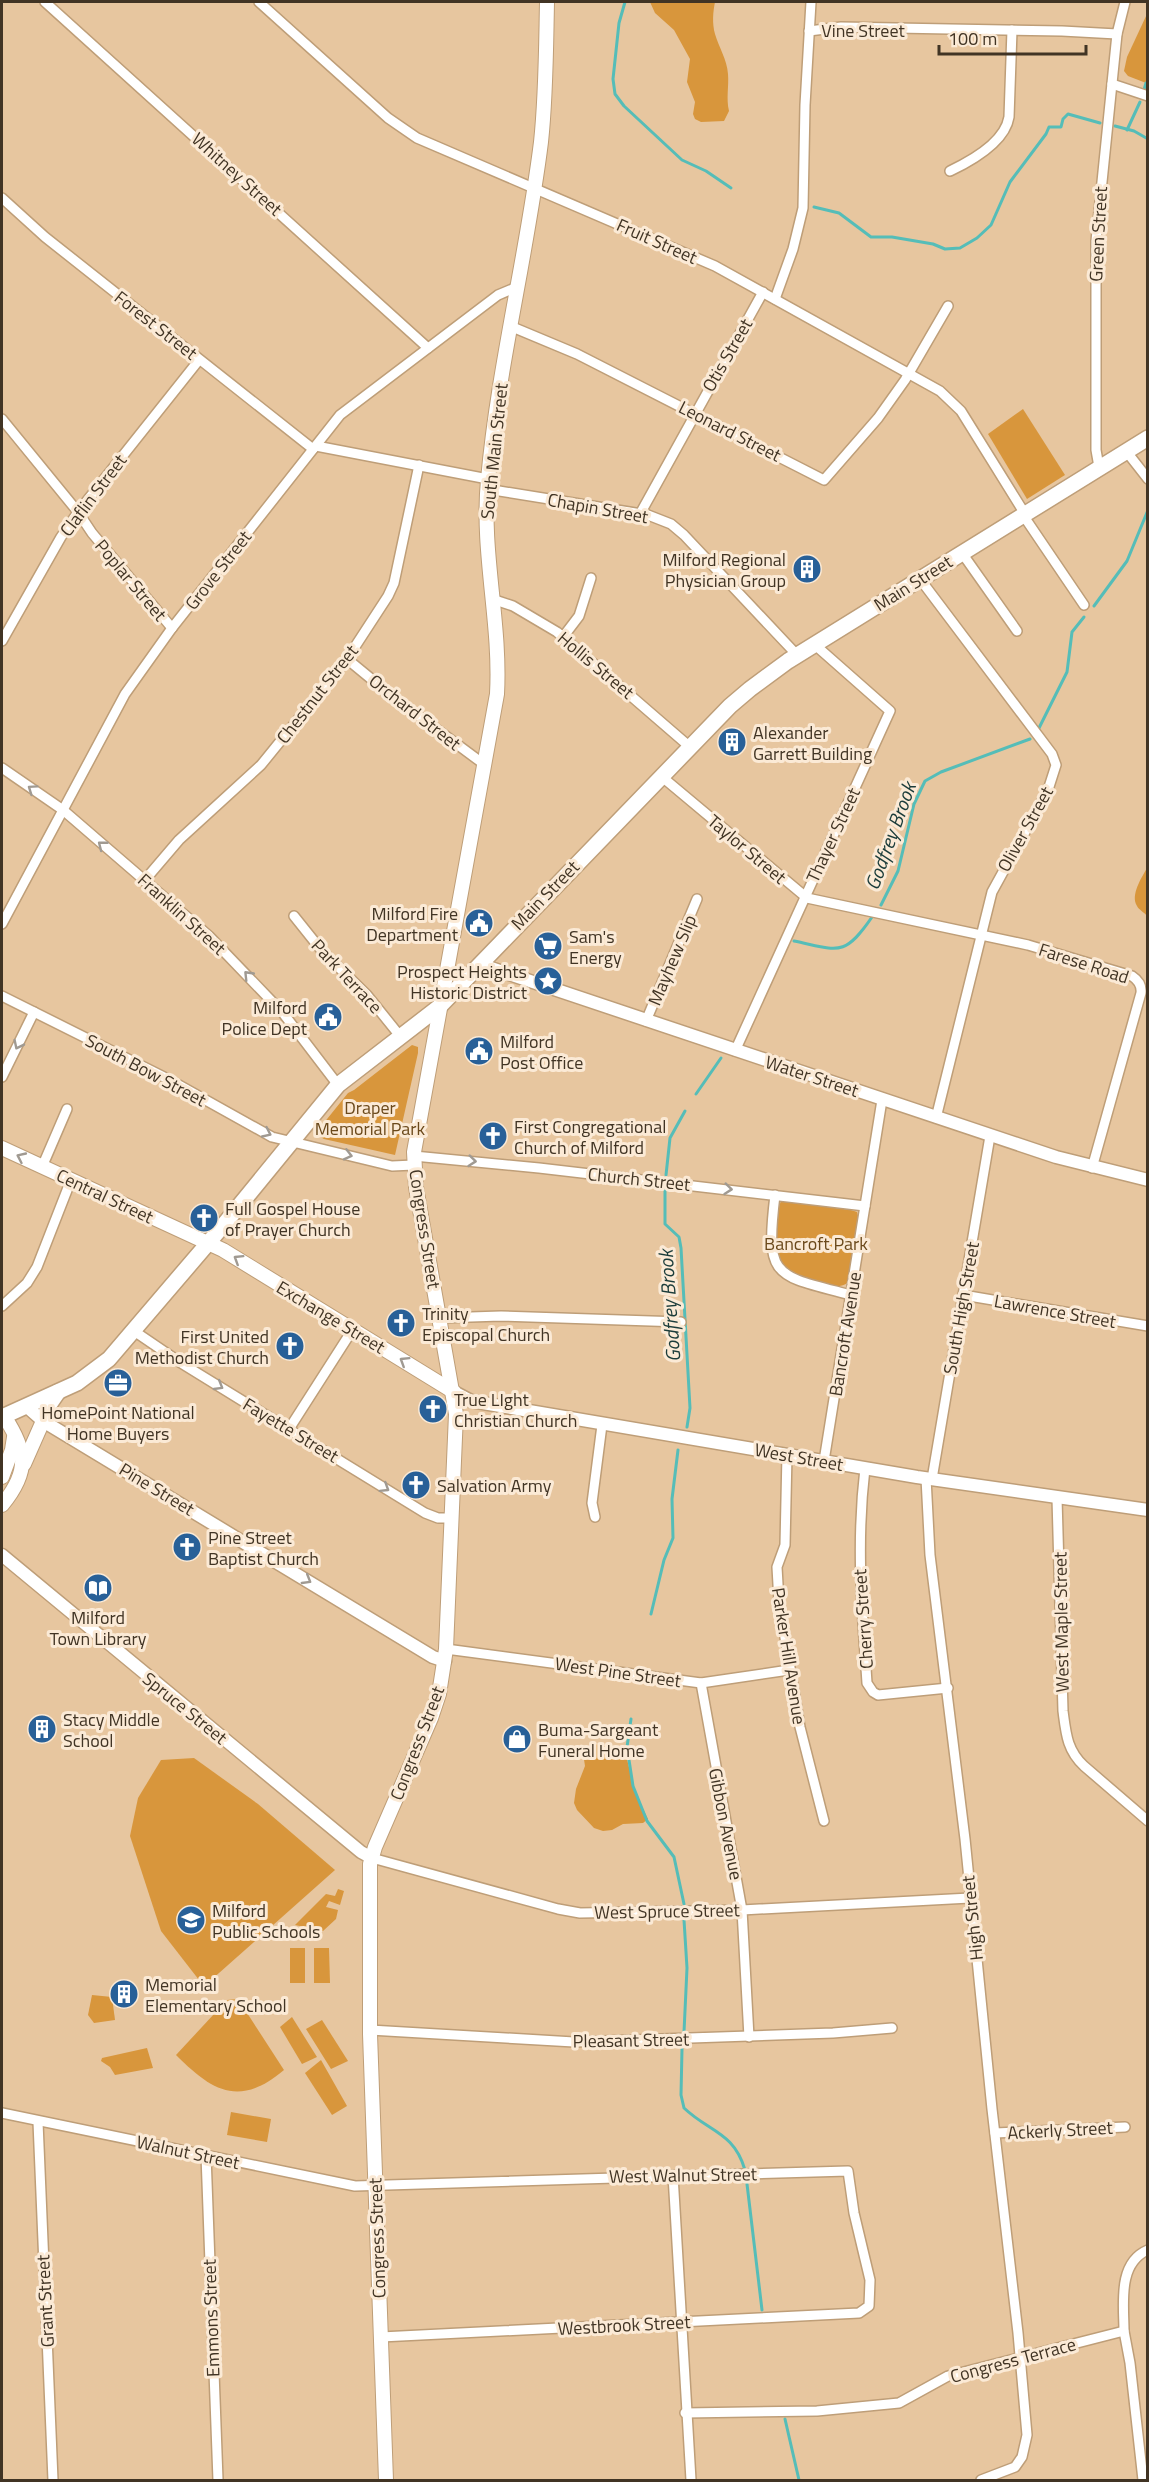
<svg xmlns="http://www.w3.org/2000/svg" width="1149" height="2482" font-family="'Titillium Web',sans-serif">
  <rect width="100%" height="100%" fill="#e7c69f"/>
  <!-- green -->
  <g fill="#d8963c">
    <path d="M650,2H715C713,12 712,23 715,34C719,48 727,59 728,74C729,87 726,98 729,111L724,121L701,122L695,119L693,114L695,102L687,82L690,59L674,30L655,13Z"/>
    <polygon points="1147,14 1148,83 1146,83 1128,76 1124,71 1127,57"/>
    <polygon points="1023,409 1065,475 1027,499 988,434"/>
    <path d="M1147,868H1148L1147,916C1144,912 1139,910 1137,906C1130,895 1142,877 1147,868Z"/>
    <polygon points="412,1045 418,1047 418,1053 395,1155 324,1139 315,1134 348,1093 354,1090"/>
    <path d="M781,1201L851,1210L857,1212L858,1216L848,1282C837,1295 789,1275 781,1261C772,1247 775,1216 781,1201Z"/>
    <polygon points="591,1744 602,1745 627,1759 635,1793 648,1819 643,1823 623,1824 612,1830 603,1831 594,1828 577,1810 574,1803 576,1789 585,1766 583,1753"/>
    <polygon points="194,1758 258,1804 335,1870 210,1981 199,1980 161,1931 130,1836 138,1798 161,1760"/>
    <polygon points="338,1889 344,1891 340,1905 329,1901 326,1907 338,1910 336,1919 323,1931 295,1925 326,1894 335,1896"/>
    <rect x="290" y="1948" width="15" height="35"/>
    <polygon points="314,1948 329,1948 330,1983 314,1983"/>
    <polygon points="92,1995 112,1997 115,2020 94,2023 88,2015"/>
    <path d="M238,1999L284,2070C239,2108 212,2091 176,2055L227,2000Z"/>
    <polygon points="292,2017 317,2057 302,2064 280,2027"/>
    <polygon points="322,2020 348,2061 331,2069 306,2029"/>
    <polygon points="147,2048 153,2068 115,2075 110,2067 101,2061 102,2058"/>
    <polygon points="321,2060 347,2106 332,2115 305,2073"/>
    <polygon points="231,2112 271,2119 267,2142 227,2135"/>
  </g>
  <g fill="none" stroke-linecap="round" stroke-linejoin="round">
    <!-- stream -->
    <g stroke="#55bdb8" stroke-width="3">
      <polyline points="625,2 619,23 613,79 615,94 624,106 682,160 706,171 731,188"/>
      <polyline points="1144,90 1146,83"/>
      <polyline points="1115,126 1134,131 1148,139"/>
      <polyline points="1127,130 1140,102"/>
      <polyline points="814,207 839,213 871,237 892,237 933,244 945,249 960,248 977,238 991,225 1010,182 1046,134 1049,127 1061,127 1063,119 1068,114 1100,123"/>
      <polyline points="1094,606 1127,561 1148,510"/>
      <polyline points="1038,730 1067,672 1072,632 1084,617"/>
      <polyline points="881,905 898,871 914,804 925,781 941,772 1030,739"/>
      <path d="M794,941C838,950 844,958 872,917"/>
      <polyline points="696,1094 721,1058"/>
      <polyline points="666,1175 670,1138 685,1111"/>
      <polyline points="665,1190 665,1224 679,1237 681,1248 690,1408 687,1427"/>
      <polyline points="651,1614 664,1560 673,1538 672,1499 678,1450"/>
      <polyline points="631,1719 627,1747 633,1786 647,1821 674,1857 684,1904"/>
      <polyline points="684,2032 687,1968 684,1920"/>
      <path d="M682,2049L681,2095L684,2108C709,2132 734,2132 745,2170"/>
      <polyline points="747,2184 762,2310"/>
      <polyline points="785,2419 799,2480"/>
    </g>
    <!-- minor casing -->
    <g stroke="#be9e78" stroke-width="12">
      <g id="minor">
        <polyline points="45,2 428,348"/>
        <polyline points="259,2 388,118 417,138 715,266 940,391 961,411 1025,514"/>
        <polyline points="809,31 841,27 1062,31 1117,34"/>
        <polyline points="1112,84 1148,96"/>
        <path d="M950,171C971,161 1005,142 1009,117L1012,30"/>
        <polyline points="2,198 45,237 313,449"/>
        <polyline points="775,299 793,249 803,208 805,105 811,2"/>
        <polyline points="510,326 577,354 824,480 878,418 905,380 948,306"/>
        <polyline points="2,419 78,512 92,533 172,628"/>
        <polyline points="316,446 488,479"/>
        <polyline points="1126,451 1148,479"/>
        <polyline points="1099,467 1096,450 1096,241 1117,34 1125,2"/>
        <polyline points="487,489 648,515 671,524 684,535 797,655"/>
        <polyline points="640,514 763,292"/>
        <polyline points="1023,515 1084,605"/>
        <polyline points="962,553 1017,631"/>
        <polyline points="920,579 1052,754 1056,765 1048,790 992,892 936,1118"/>
        <polyline points="492,599 513,606 557,632 690,747"/>
        <polyline points="563,637 579,616 591,578"/>
        <polyline points="2,641 61,537 78,512 199,360"/>
        <polyline points="347,659 392,696 485,765"/>
        <polyline points="2,768 63,810 209,936 283,1013 338,1085"/>
        <path d="M661,776L807,898L1028,945L1132,976C1138,980 1142,985 1141,993L1092,1168"/>
        <polyline points="144,881 179,840 261,765 347,659 388,596 394,583 419,465"/>
        <polyline points="294,916 322,951 367,995 400,1036"/>
        <polyline points="2,924 125,694 172,628 340,415 498,295 517,287"/>
        <polyline points="2,996 168,1079 272,1137 392,1166 414,1165"/>
        <polyline points="646,1021 697,899"/>
        <polyline points="735,1051 890,711 814,644"/>
        <polyline points="2,1077 34,1012"/>
        <polyline points="414,1156 539,1168 865,1206"/>
        <polyline points="42,1167 67,1109"/>
        <path d="M775,1195C765,1279 774,1275 851,1295"/>
        <polyline points="963,1295 1148,1326"/>
        <polyline points="2,1306 27,1283 37,1267 71,1180"/>
        <polyline points="440,1318 501,1316 681,1322"/>
        <polyline points="134,1331 181,1363 425,1513 438,1518 452,1518"/>
        <polyline points="289,1429 353,1329"/>
        <polyline points="787,1454 785,1545 777,1567 779,1602 800,1727 824,1821"/>
        <polyline points="824,1461 882,1100"/>
        <path d="M865,1468C856,1544 862,1608 867,1683L873,1692L878,1695L948,1688"/>
        <polyline points="926,1478 930,1555 965,1839 992,2109 1018,2333 1027,2435 1022,2457 1015,2467 981,2480"/>
        <polyline points="932,1479 990,1136"/>
        <path d="M1057,1498L1063,1711C1066,1734 1067,1750 1084,1766L1148,1821"/>
        <polyline points="595,1517 592,1503 602,1425"/>
        <polyline points="446,1649 701,1683 789,1670"/>
        <polyline points="701,1683 742,1910 749,2037"/>
        <polyline points="372,1858 558,1909 580,1913 742,1910 970,1898"/>
        <polyline points="370,2030 574,2042 833,2033 892,2028"/>
        <polyline points="2,2113 355,2186 848,2171 854,2213 870,2280 869,2306 859,2313 381,2337"/>
        <polyline points="38,2122 53,2480"/>
        <polyline points="995,2133 1125,2127"/>
        <polyline points="206,2155 218,2480"/>
        <polyline points="673,2175 691,2480"/>
        <path d="M1124,2331C1124,2305 1117,2263 1148,2250"/>
        <polyline points="685,2413 817,2411 899,2403 948,2376 1124,2331 1130,2363 1143,2480"/>
      </g>
    </g>
    <!-- tertiary casing -->
    <g stroke="#be9e78" stroke-width="15">
      <g id="tertiary">
        <polyline points="479,964 1056,1157 1148,1180"/>
        <polyline points="454,1392 471,1401 917,1477 1148,1510"/>
        <polyline points="26,1406 43,1421 433,1657 445,1661"/>
        <polyline points="2,1555 361,1852 372,1858"/>
      </g>
    </g>
    <!-- secondary casing -->
    <g stroke="#be9e78" stroke-width="16">
      <g id="secondary">
        <polyline points="2,1148 223,1250 454,1392"/>
        <polyline points="24,1464 43,1421"/>
        <polyline points="2,1477 12,1450 14,1437"/>
        <path d="M2,1505C30,1471 27,1451 4,1416"/>
        <path d="M386,2480L370,2034V1864L375,1847L431,1718L439,1694L446,1649L456,1414L416,1187L414,1152L497,694C501,622 481,552 488,480C498,367 527,255 541,142C546,96 546,49 547,2"/>
      </g>
    </g>
    <!-- primary casing -->
    <g stroke="#be9e78" stroke-width="18">
      <g id="primary">
        <polyline points="2,1417 77,1383 109,1359 221,1228 338,1085 439,1007 730,706 750,689 788,661 1148,438"/>
        <polyline points="43,1421 49,1405 58,1392"/>
      </g>
    </g>
    <!-- minor -->
    <use href="#minor" stroke="#fff" stroke-width="9"/>
    <!-- tertiary -->
    <use href="#tertiary" stroke="#fff" stroke-width="12"/>
    <!-- secondary -->
    <use href="#secondary" stroke="#fff" stroke-width="14"/>
    <!-- primary -->
    <use href="#primary" stroke="#fff" stroke-width="15"/>
  </g>
  <!-- one-way arrows -->
  <defs><path id="oneway-chevron" d="M-2-3.5L2.5 0L-2 3.5" fill="none" stroke-width="1.6" stroke-linecap="round" stroke-linejoin="round" transform="scale(1.5)"/></defs>
  <g stroke="#a09a92">
    <use href="#oneway-chevron" transform="translate(32 789) rotate(-145)"/>
    <use href="#oneway-chevron" transform="translate(102 845) rotate(-142)"/>
    <use href="#oneway-chevron" transform="translate(248 975) rotate(-134)"/>
    <use href="#oneway-chevron" transform="translate(18 1045) rotate(116)"/>
    <use href="#oneway-chevron" transform="translate(267 1133) rotate(25)"/>
    <use href="#oneway-chevron" transform="translate(348 1155) rotate(14)"/>
    <use href="#oneway-chevron" transform="translate(21 1157) rotate(-155)"/>
    <use href="#oneway-chevron" transform="translate(472 1161) rotate(6)"/>
    <use href="#oneway-chevron" transform="translate(728 1189) rotate(6)"/>
    <use href="#oneway-chevron" transform="translate(238 1259) rotate(-148)"/>
    <use href="#oneway-chevron" transform="translate(404 1361) rotate(-148)"/>
    <use href="#oneway-chevron" transform="translate(219 1386) rotate(31)"/>
    <use href="#oneway-chevron" transform="translate(385 1488) rotate(32)"/>
    <use href="#oneway-chevron" transform="translate(307 1580) rotate(31)"/>
  </g>
  <!-- icons -->
  <defs>
    <g id="building-disc" transform="scale(1.5)"><circle r="9.5" fill="#286098" stroke="#fbead6"/><path d="M-4-6H4V6H1V3H-1V6H-4ZM-2.5-4.3h1.7v1.8h-1.7ZM.8-4.3h1.7v1.8H.8ZM-2.5-1h1.7V.8h-1.7ZM.8-1h1.7V.8H.8Z" fill="#fff"/></g>
    <g id="civic-disc" transform="scale(1.5)"><circle r="9.5" fill="#286098" stroke="#fbead6"/><path d="M-.6-6.5H3V-4.5H.6V-3L4-1V1h2V6H-6V1h2V-1L-.6-3ZM-1.2 2.5V6h2.4V2.5Z" fill="#fff"/></g>
    <g id="supermarket-disc" transform="scale(1.5)"><circle r="9.5" fill="#286098" stroke="#fbead6"/><path d="M-6-5.5h2.5l.6 2H6L4.5 2H-2.5L-4.4-4H-6ZM-1.5 3.2a1.3 1.3 0 1 0 .1 0ZM3 3.2a1.3 1.3 0 1 0 .1 0Z" fill="#fff"/></g>
    <g id="sight-disc" transform="scale(1.5)"><circle r="9.5" fill="#286098" stroke="#fbead6"/><path d="M0-6L1.8-2.2L6-1.7L2.9 1.2L3.7 5.4L0 3.3L-3.7 5.4L-2.9 1.2L-6-1.7L-1.8-2.2Z" fill="#fff"/></g>
    <g id="church-disc" transform="scale(1.5)"><circle r="9.5" fill="#286098" stroke="#fbead6"/><path d="M-1.2-6h2.4v3.5h3.3v2.4h-3.3V6h-2.4V-.1h-3.3v-2.4h3.3Z" fill="#fff"/></g>
    <g id="office-disc" transform="scale(1.5)"><circle r="9.5" fill="#286098" stroke="#fbead6"/><path d="M-6-3h4V-5.5h4V-3h4V5H-6ZM-1-4.5V-3h2v-1.5ZM-6 0V1H6V0Z" fill="#fff"/></g>
    <g id="library-disc" transform="scale(1.5)"><circle r="9.5" fill="#286098" stroke="#fbead6"/><path d="M-6-4Q-3-5.5-.7-3.5V5Q-3 3-6 4ZM6-4Q3-5.5 .7-3.5V5Q3 3 6 4Z" fill="#fff"/></g>
    <g id="shop-disc" transform="scale(1.5)"><circle r="9.5" fill="#286098" stroke="#fbead6"/><path d="M-5-2.5h2.3a2.7 3.5 0 0 1 5.4 0H5L5.5 6h-11ZM-1.5-2.5h3a1.5 2.3 0 0 0-3 0Z" fill="#fff"/></g>
    <g id="school-disc" transform="scale(1.5)"><circle r="9.5" fill="#286098" stroke="#fbead6"/><path d="M0-5L7-2L0 1L-7-2ZM-4 1L0 2.5L4 1V4Q0 6-4 4Z" fill="#fff"/></g>
  </defs>
  <g fill-rule="evenodd">
    <use href="#building-disc" x="807" y="569"/>
    <use href="#building-disc" x="732" y="742"/>
    <use href="#civic-disc" x="479" y="923"/>
    <use href="#supermarket-disc" x="548" y="946"/>
    <use href="#sight-disc" x="548" y="981"/>
    <use href="#civic-disc" x="328" y="1017"/>
    <use href="#civic-disc" x="479" y="1051"/>
    <use href="#church-disc" x="493" y="1136"/>
    <use href="#church-disc" x="204" y="1218"/>
    <use href="#church-disc" x="401" y="1323"/>
    <use href="#church-disc" x="290" y="1346"/>
    <use href="#office-disc" x="118" y="1383"/>
    <use href="#church-disc" x="433" y="1409"/>
    <use href="#church-disc" x="416" y="1485"/>
    <use href="#church-disc" x="187" y="1547"/>
    <use href="#library-disc" x="98" y="1588"/>
    <use href="#building-disc" x="42" y="1729"/>
    <use href="#shop-disc" x="517" y="1739"/>
    <use href="#school-disc" x="191" y="1920"/>
    <use href="#building-disc" x="124" y="1994"/>
  </g>
  <g text-anchor="middle" dominant-baseline="central" stroke-width="6" stroke-linejoin="round" paint-order="stroke">
    <!-- street labels -->
    <g font-size="18" fill="#413424" stroke="#fbead6">
      <text x="863" y="30">Vine Street</text>
      <text transform="translate(237 174) rotate(42)">Whitney Street</text>
      <text transform="translate(1098 234) rotate(-87)">Green Street</text>
      <text transform="translate(657 241) rotate(24)">Fruit Street</text>
      <text transform="translate(156 325) rotate(38)">Forest Street</text>
      <text transform="translate(727 355) rotate(-60)">Otis Street</text>
      <text transform="translate(730 431) rotate(27)">Leonard Street</text>
      <text transform="translate(494 451) rotate(-84)">South Main Street</text>
      <text transform="translate(93 495) rotate(-53)">Claflin Street</text>
      <text transform="translate(598 508) rotate(10)">Chapin Street</text>
      <text transform="translate(218 570) rotate(-52)">Grove Street</text>
      <text transform="translate(131 580) rotate(50)">Poplar Street</text>
      <text transform="translate(913 583) rotate(-32)">Main Street</text>
      <text transform="translate(596 665) rotate(40)">Hollis Street</text>
      <text transform="translate(317 694) rotate(-52)">Chestnut Street</text>
      <text transform="translate(415 712) rotate(38)">Orchard Street</text>
      <text transform="translate(1025 829) rotate(-61)">Oliver Street</text>
      <text transform="translate(833 835) rotate(-65)">Thayer Street</text>
      <text transform="translate(747 849) rotate(40)">Taylor Street</text>
      <text transform="translate(545 895) rotate(-46)">Main Street</text>
      <text transform="translate(182 914) rotate(42)">Franklin Street</text>
      <text transform="translate(672 960) rotate(-67)">Mayhew Slip</text>
      <text transform="translate(1084 963) rotate(18)">Farese Road</text>
      <text transform="translate(347 976) rotate(47)">Park Terrace</text>
      <text transform="translate(146 1070) rotate(28)">South Bow Street</text>
      <text transform="translate(812 1076) rotate(18)">Water Street</text>
      <text transform="translate(639 1179) rotate(6)">Church Street</text>
      <text transform="translate(105 1196) rotate(25)">Central Street</text>
      <text transform="translate(425 1229) rotate(81)">Congress Street</text>
      <text transform="translate(961 1308) rotate(-80)">South High Street</text>
      <text transform="translate(1055 1311) rotate(10)">Lawrence Street</text>
      <text transform="translate(331 1317) rotate(31)">Exchange Street</text>
      <text transform="translate(845 1334) rotate(-81)">Bancroft Avenue</text>
      <text transform="translate(291 1430) rotate(31)">Fayette Street</text>
      <text transform="translate(799 1457) rotate(10)">West Street</text>
      <text transform="translate(157 1489) rotate(31)">Pine Street</text>
      <text transform="translate(863 1619) rotate(-94)">Cherry Street</text>
      <text transform="translate(1061 1622) rotate(-91)">West Maple Street</text>
      <text transform="translate(789 1656) rotate(81)">Parker Hill Avenue</text>
      <text transform="translate(618 1672) rotate(8)">West Pine Street</text>
      <text transform="translate(185 1708) rotate(39)">Spruce Street</text>
      <text transform="translate(417 1743) rotate(-69)">Congress Street</text>
      <text transform="translate(726 1824) rotate(79)">Gibbon Avenue</text>
      <text transform="translate(667 1911) rotate(-1)">West Spruce Street</text>
      <text transform="translate(972 1918) rotate(-96)">High Street</text>
      <text transform="translate(631 2040) rotate(-1)">Pleasant Street</text>
      <text transform="translate(1060 2130) rotate(-3)">Ackerly Street</text>
      <text transform="translate(188 2152) rotate(12)">Walnut Street</text>
      <text transform="translate(683 2175) rotate(-1)">West Walnut Street</text>
      <text transform="translate(377 2238) rotate(-92)">Congress Street</text>
      <text transform="translate(45 2301) rotate(-93)">Grant Street</text>
      <text transform="translate(211 2318) rotate(-92)">Emmons Street</text>
      <text transform="translate(624 2325) rotate(-3)">Westbrook Street</text>
      <text transform="translate(1013 2360) rotate(-15)">Congress Terrace</text>
    </g>
    <!-- poi labels -->
    <g font-size="18" fill="#413424" stroke="#fbead6" text-anchor="start">
      <text x="786" y="559" text-anchor="end">Milford Regional<tspan x="786" dy="21">Physician Group</tspan></text>
      <text x="753" y="732">Alexander<tspan x="753" dy="21">Garrett Building</tspan></text>
      <text x="458" y="913" text-anchor="end">Milford Fire<tspan x="458" dy="21">Department</tspan></text>
      <text x="569" y="936">Sam's<tspan x="569" dy="21">Energy</tspan></text>
      <text x="527" y="971" text-anchor="end">Prospect Heights<tspan x="527" dy="21">Historic District</tspan></text>
      <text x="307" y="1007" text-anchor="end">Milford<tspan x="307" dy="21">Police Dept</tspan></text>
      <text x="500" y="1041">Milford<tspan x="500" dy="21">Post Office</tspan></text>
      <text x="514" y="1126">First Congregational<tspan x="514" dy="21">Church of Milford</tspan></text>
      <text x="225" y="1208">Full Gospel House<tspan x="225" dy="21">of Prayer Church</tspan></text>
      <text x="422" y="1313">Trinity<tspan x="422" dy="21">Episcopal Church</tspan></text>
      <text x="269" y="1336" text-anchor="end">First United<tspan x="269" dy="21">Methodist Church</tspan></text>
      <text x="454" y="1399">True LIght<tspan x="454" dy="21">Christian Church</tspan></text>
      <text x="118" y="1412" text-anchor="middle">HomePoint National<tspan x="118" dy="21">Home Buyers</tspan></text>
      <text x="437" y="1485">Salvation Army</text>
      <text x="208" y="1537">Pine Street<tspan x="208" dy="21">Baptist Church</tspan></text>
      <text x="98" y="1617" text-anchor="middle">Milford<tspan x="98" dy="21">Town Library</tspan></text>
      <text x="63" y="1719">Stacy Middle<tspan x="63" dy="21">School</tspan></text>
      <text x="538" y="1729">Buma-Sargeant<tspan x="538" dy="21">Funeral Home</tspan></text>
      <text x="212" y="1910">Milford<tspan x="212" dy="21">Public Schools</tspan></text>
      <text x="145" y="1984">Memorial<tspan x="145" dy="21">Elementary School</tspan></text>
    </g>
    <!-- park labels -->
    <g font-size="18" fill="#6b491b" stroke="#fbead6">
      <text x="370" y="1107">Draper<tspan x="370" dy="21">Memorial Park</tspan></text>
      <text x="816" y="1243">Bancroft Park</text>
    </g>
    <!-- water labels -->
    <g font-size="20" font-style="italic" fill="#1b3c3a" stroke="#fbead6">
      <text transform="translate(890 836) rotate(-70)">Godfrey Brook</text>
      <text transform="translate(669 1306) rotate(-94)">Godfrey Brook</text>
    </g>
  </g>
  <!-- border -->
  <rect width="1149" height="2482" fill="none" stroke="#413424" stroke-width="6"/>
  <!-- scale -->
  <path d="M939 45v9h147v-9" fill="none" stroke="#413424" stroke-width="3"/>
  <text x="948" y="45" font-size="18" fill="#413424" stroke="#fbead6" stroke-width="4.5" paint-order="stroke">100 m</text>
</svg>
